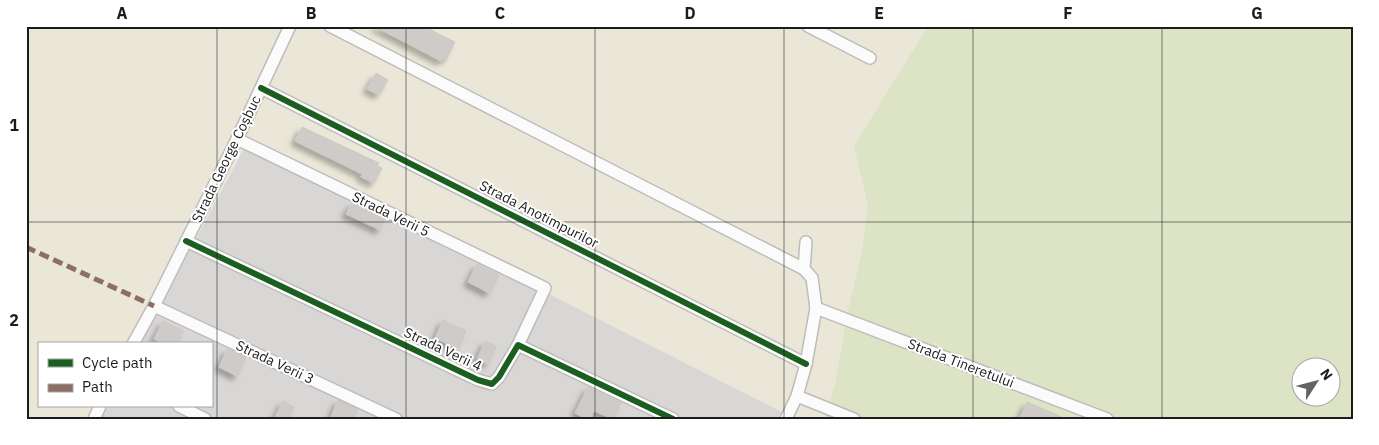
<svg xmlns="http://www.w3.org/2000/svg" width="1379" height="445" font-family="'IBM Plex Sans',sans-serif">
  <defs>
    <filter id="shadow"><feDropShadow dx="-4.5" dy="4.5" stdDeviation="2.5" flood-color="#0004"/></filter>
  </defs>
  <rect width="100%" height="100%" fill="#eae7e4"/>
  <!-- residential -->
  <polygon fill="#d9d7d6" points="247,141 796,419 100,419 106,406 211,406 211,344 140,344"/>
  <!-- farmland -->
  <polygon fill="#eae7d8" points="26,26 928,26 854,146 868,206 862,252 848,310 835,385 824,419 796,419 248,141 140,344 39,344 39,406 106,406 100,419 26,419"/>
  <!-- grass -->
  <path fill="#dce4c5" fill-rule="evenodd" d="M928,26H1353V419H824L835,385L848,310L862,252L868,206L854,146ZM1302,368H1332V398H1302Z"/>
  <!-- building -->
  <g fill="#cecbc9" stroke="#cdc8c6" filter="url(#shadow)">
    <polygon points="374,26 423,26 455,42 446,60 443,58 441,61"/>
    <polygon points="376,73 388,80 379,95 367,89"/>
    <polygon points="302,127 379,163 377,166 382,168 374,183 361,177 362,174 295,141"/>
    <polygon points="352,203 385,219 380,230 346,214"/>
    <polygon points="477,264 499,275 489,293 468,282"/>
    <polygon points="443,320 466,331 458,349 435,338"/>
    <polygon points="163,321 184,331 177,344 164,344 154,339"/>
    <polygon points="485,341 496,346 488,364 477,359"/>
    <polygon points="227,349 246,357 237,376 219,367"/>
    <polygon points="588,387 621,403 613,419 594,411 590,419 586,419 575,413"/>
    <polygon points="338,400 358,409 354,419 330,419"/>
    <polygon points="283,401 294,407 288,419 274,419"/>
    <polygon points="1027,402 1066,419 1019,419"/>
  </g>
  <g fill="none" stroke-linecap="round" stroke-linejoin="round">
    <!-- minor casing -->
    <g stroke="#bdbcbb" stroke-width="14">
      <g id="minor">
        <polyline points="330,26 804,269"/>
        <polyline points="808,26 870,58"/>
        <polyline points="261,88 806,364"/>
        <polyline points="237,139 545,288 518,345"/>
        <polyline points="186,241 478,380 492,384 499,377 518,345 673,419"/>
        <polyline points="154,306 396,419"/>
        <polyline points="816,308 1107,419"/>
        <polyline points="133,344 154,306 237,139 290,26"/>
        <polyline points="797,396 854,419"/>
        <polyline points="179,406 205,419"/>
        <polyline points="94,419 100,406"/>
        <polyline points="786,419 797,396 806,364 816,308 812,278 804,269 806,242"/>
      </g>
    </g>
    <!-- minor -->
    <use href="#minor" stroke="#fcfbfb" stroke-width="11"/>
    <!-- quiet -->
    <polyline stroke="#8d6e63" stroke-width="5" stroke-dasharray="10 5" stroke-linecap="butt" points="26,247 154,306"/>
    <!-- cycleway casing -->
    <g stroke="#fff" stroke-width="9">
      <g id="cycleway">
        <polyline points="261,88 806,364"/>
        <polyline points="186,241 478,380 492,384 499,377 518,345 673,419"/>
      </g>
    </g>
    <!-- cycleway -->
    <use href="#cycleway" stroke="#1b5e20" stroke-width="6"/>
  </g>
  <!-- grid -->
  <path fill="none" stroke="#1c1c1c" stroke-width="1" stroke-opacity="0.55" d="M217,26V419M406,26V419M595,26V419M784,26V419M973,26V419M1162,26V419M26,222H1353"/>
  <g text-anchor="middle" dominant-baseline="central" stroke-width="4" stroke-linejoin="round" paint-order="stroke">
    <!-- street labels -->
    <g font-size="14" fill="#1c1c1c" stroke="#fff">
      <text transform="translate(226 159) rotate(-64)">Strada George Coșbuc</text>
      <text transform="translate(391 214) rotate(26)">Strada Verii 5</text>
      <text transform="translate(539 214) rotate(27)">Strada Anotimpurilor</text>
      <text transform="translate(443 349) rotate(25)">Strada Verii 4</text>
      <text transform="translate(275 362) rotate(25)">Strada Verii 3</text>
      <text transform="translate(961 363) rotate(21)">Strada Tineretului</text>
    </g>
  </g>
  <!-- border -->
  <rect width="1379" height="445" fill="none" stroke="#ffffff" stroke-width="55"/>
  <!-- legend -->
  <rect x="38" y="342" width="175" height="65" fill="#ffffff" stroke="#a4a4a4"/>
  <rect x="48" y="359" width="25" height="8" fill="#1b5e20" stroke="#a4a4a4"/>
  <text x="82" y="368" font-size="15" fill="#1c1c1c">Cycle path</text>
  <rect x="48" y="384" width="25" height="8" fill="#8d6e63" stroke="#a4a4a4"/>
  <text x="82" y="392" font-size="15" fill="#1c1c1c">Path</text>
  <!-- north arrow -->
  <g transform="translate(1316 382) rotate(54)"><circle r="24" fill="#ffffff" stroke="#a4a4a4"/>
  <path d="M0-4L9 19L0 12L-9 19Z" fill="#646362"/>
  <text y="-8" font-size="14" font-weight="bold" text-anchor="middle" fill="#1c1c1c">N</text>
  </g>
  <rect x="28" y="28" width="1324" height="390" fill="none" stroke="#1c1c1c" stroke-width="2"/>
  <g font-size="16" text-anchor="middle" font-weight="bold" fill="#1c1c1c">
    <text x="122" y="19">A</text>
    <text x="311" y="19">B</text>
    <text x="500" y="19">C</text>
    <text x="690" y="19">D</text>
    <text x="879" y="19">E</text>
    <text x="1068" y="19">F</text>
    <text x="1257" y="19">G</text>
    <text x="14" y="131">1</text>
    <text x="14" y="326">2</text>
  </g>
</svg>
